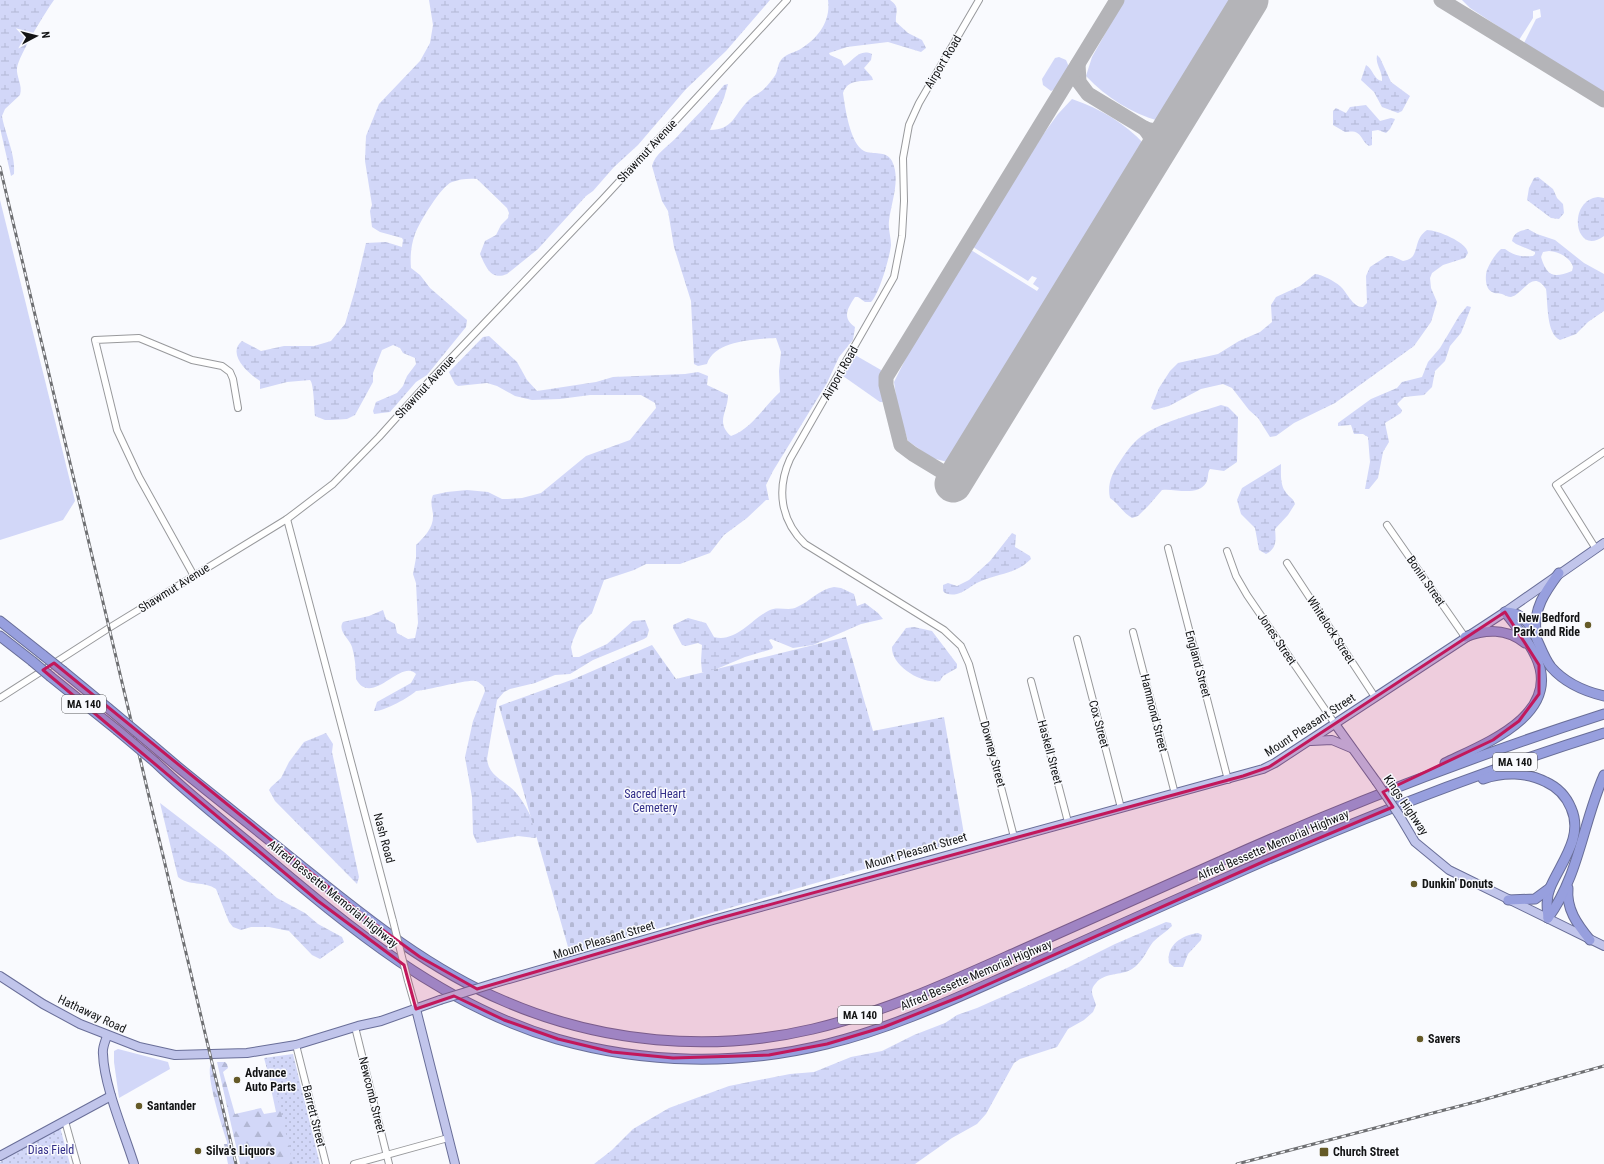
<svg xmlns="http://www.w3.org/2000/svg" width="1604" height="1164" font-family="'Roboto Condensed',sans-serif">
  <defs>
    <pattern id="forest-firs" width="22" height="20" patternUnits="userSpaceOnUse"><rect width="22" height="20" fill="#d2d7f8"/><path d="M5 1l3.5 6h-7zM16 11l3.5 6h-7z" fill="#b3b8d4"/></pattern>
    <pattern id="wetland-marsh" width="20" height="14" patternUnits="userSpaceOnUse"><rect width="20" height="14" fill="#d2d7f8"/><path d="M1 5h8M5 5V1M11 12h8M15 12V8" fill="none" stroke="#b3b8d4"/></pattern>
    <pattern id="cemetery-stones" width="16" height="16" patternUnits="userSpaceOnUse"><rect width="16" height="16" fill="#d2d7f8"/><path d="M2 7V4a2 2 0 0 1 4 0v3zM10 15v-3a2 2 0 0 1 4 0v3z" fill="#b3b8d4"/></pattern>
    <pattern id="park-dots" width="8" height="8" patternUnits="userSpaceOnUse"><rect width="8" height="8" fill="#d2d7f8"/><path d="M2 2h.1M6 6h.1" fill="none" stroke="#b3b8d4" stroke-width="1.8" stroke-linecap="round"/></pattern>
  </defs>
  <rect width="100%" height="100%" fill="#f9fafe"/>
  <!-- grass -->
  <g fill="#d2d7f8">
    <path d="M1124,0H1239L1173,108L1159,121C1131,113 1107,98 1086,76L1092,57Z"/>
    <polygon points="1462,0 1604,0 1604,92 1524,43 1536,19 1541,17 1540,9 1533,11 1533,18 1519,40 1470,8"/>
    <polygon points="1059,57 1066,60 1069,67 1055,89 1051,91 1043,85 1042,79 1055,58"/>
    <path d="M1072,99C1101,109 1125,123 1145,145L1141,158L958,458L951,463L932,458L908,441L898,410L894,382L908,354L971,250L1037,291L1039,288L1033,284L1037,278L1032,276L1028,281L973,247L1042,136L1058,114Z"/>
    <polygon points="0,200 75,501 63,520 0,540"/>
    <polygon points="855,355 881,370 883,402 880,402 843,376"/>
    <polygon points="118,1049 168,1062 170,1069 119,1098 114,1062 114,1051"/>
  </g>
  <!-- forest -->
  <g fill="url(#forest-firs)">
    <polygon points="217,1062 225,1062 227,1064 228,1068 223,1072 235,1114 261,1108 264,1114 276,1112 270,1084 271,1082 274,1081 299,1164 240,1164"/>
    <path d="M211,1063L235,1164H228L224,1144H227V1142C222,1126 205,1075 211,1063Z"/>
  </g>
  <!-- wetland -->
  <g fill="url(#wetland-marsh)" fill-rule="evenodd">
    <path d="M0,0H54C46,11 19,55 17,68C16,77 23,85 20,95L5,109L2,116C5,134 16,155 14,174L11,176L0,128Z"/>
    <path d="M429,0H770L726,51L686,89L638,145L614,167L593,191L586,196L538,249L507,274C491,281 486,267 480,254L485,241L496,235L501,225L508,218L509,213L507,208L477,179C470,178 459,179 452,182C441,186 419,223 415,234C411,245 410,256 411,268L420,275L430,288L467,320L466,327L427,375L416,382L390,412L374,414L373,411L376,402L397,393L403,386L407,376L416,364L415,358L403,353L400,348L393,345L382,350L373,373V382L355,415L347,419L332,420H325L315,416C314,408 314,384 310,380L287,382L260,389V381C249,374 226,354 242,341L261,351L284,346H314L331,341L345,324L355,290L366,243L386,242L402,247L403,240L402,238L380,232L372,227L370,211L372,205L365,161L366,136L379,104L420,61L430,43L433,25Z"/>
    <path d="M828,0H890C901,8 895,11 896,22L908,33L922,40L926,48L921,52L888,42L847,47L829,53L830,55L841,60L844,66C853,61 859,48 872,54L871,60L864,68L872,77L873,80C860,82 848,79 843,93C845,107 850,144 864,151C873,155 886,150 892,161C901,179 891,203 889,221C888,229 891,237 891,245C890,256 879,295 871,302H865L858,297H855C847,309 842,318 855,327L853,340L839,357L827,383L773,471L766,485L769,500H766L747,518L724,535L710,553L680,564H646L634,570L604,580L592,613L579,626L573,640L571,647L573,657H579L607,644L633,621L645,620L649,630L647,637L644,639L593,660L570,674L555,675L535,683L510,689L504,692L497,700L487,759C489,778 506,780 517,794C524,802 537,826 538,836L535,838L518,836L477,843L473,834L472,797L465,757L473,721L485,691L484,687C482,685 479,682 476,681C468,679 429,690 416,691C410,697 383,712 374,711L377,702L411,683L416,674C401,658 372,708 356,679C356,669 355,657 352,647C350,639 337,631 343,622L369,616L383,610L386,619L395,624L397,633L408,639L415,638L418,623L416,583L413,574L416,558V545C424,537 434,528 433,514C432,507 430,502 433,495L447,492L467,490L488,492L502,499H508L522,498L541,493L586,456L630,440L656,408L655,403L641,395H590L560,399L532,400L515,396L497,386L487,383L458,386L455,384L449,372L483,337L489,336L517,362L527,380L537,391L596,382L613,377L685,374L698,372L708,376L707,385L728,395C728,412 715,422 731,436C752,429 764,406 780,392L779,371L781,352L776,338C756,339 714,340 707,364L698,366L694,364L691,301L674,247L668,211L662,201L652,166C655,154 667,147 676,138C692,120 709,104 724,85L728,84L724,98L710,130C733,130 734,115 747,102C752,96 759,94 764,89C768,85 771,81 774,77C778,73 777,65 781,60C786,53 795,53 802,48C818,38 831,21 828,0Z"/>
    <path d="M1377,55L1380,58L1391,82L1410,96L1402,111L1398,113L1382,107L1374,92L1361,80L1366,65C1373,69 1374,80 1382,81C1383,71 1375,65 1377,55Z"/>
    <path d="M1366,105L1380,121L1391,118L1395,119L1390,129L1386,133L1378,130L1372,131V145L1369,146C1359,139 1363,129 1345,132L1333,125V111L1336,108L1346,113L1350,107Z"/>
    <polygon points="1538,177 1553,189 1557,198 1563,204 1564,213 1559,219 1551,218 1527,200 1529,188 1534,178"/>
    <path d="M1598,197L1604,198V236C1575,258 1566,201 1598,197Z"/>
    <path d="M1528,229L1537,234L1555,240L1584,263L1604,274V311L1588,322L1576,334L1560,340C1546,334 1548,302 1546,289C1532,268 1523,295 1511,297C1508,297 1505,295 1502,294C1499,293 1495,294 1492,292C1485,289 1485,276 1487,270C1491,261 1494,256 1501,249H1505C1514,256 1522,257 1533,256L1535,254V252L1516,244L1512,241C1514,232 1520,231 1528,229ZM1549,251C1559,252 1570,257 1573,267L1572,271C1554,278 1547,277 1541,257L1543,252Z"/>
    <path d="M1427,230C1437,230 1467,242 1468,253L1465,258L1443,265L1432,273L1430,278L1431,288L1437,302L1431,322L1414,346L1335,403L1294,423L1276,436L1270,437L1258,418L1249,410L1232,388L1223,384L1201,389L1169,406L1154,410L1151,408L1159,388L1170,371L1178,363L1218,354L1239,341L1260,332L1272,322L1271,305L1276,297L1300,286L1315,274C1323,275 1334,281 1340,286C1347,292 1353,308 1363,307L1367,303L1366,276L1370,267L1387,256H1392L1403,261C1422,258 1411,241 1427,230Z"/>
    <polygon points="1467,306 1471,307 1470,310 1461,333 1450,346 1445,361 1435,371 1432,387 1424,395 1404,397 1397,404 1402,410 1401,413 1385,423 1389,442 1383,452 1378,478 1369,489 1365,489 1370,462 1368,437 1363,434 1354,434 1351,425 1338,426 1338,423 1371,399 1397,388 1402,382 1422,377 1428,362 1440,348 1459,316"/>
    <path d="M1221,405L1228,407L1238,417L1237,462L1224,471L1210,469C1207,473 1209,478 1206,483C1197,497 1174,488 1162,490L1149,505L1138,516L1132,518C1123,513 1119,504 1110,498C1107,485 1112,473 1119,463C1124,455 1131,445 1138,439C1157,422 1198,413 1221,405Z"/>
    <path d="M1281,464C1281,472 1280,484 1285,491C1288,497 1293,497 1295,504L1288,515L1275,529C1276,539 1277,549 1266,554L1259,550L1255,528L1241,514L1237,500L1242,488Z"/>
    <path d="M1012,533L1016,535L1015,547L1030,556L1031,559C1015,575 998,573 979,582C972,585 965,592 957,594C952,595 946,595 943,591V585L948,583L957,586L969,580L990,561Z"/>
    <path d="M834,587L841,588L854,594L857,606L865,603L878,613L883,619L861,624L813,645L793,648L771,639L769,640L773,647L772,649L745,657L707,673L702,672L701,661L702,645L698,643L686,646L682,645L673,628V625L688,618L706,623L714,637C735,643 751,620 768,611C778,605 788,612 797,607C811,601 819,589 834,587Z"/>
    <path d="M914,627L932,631L957,664V668L943,676L940,681C923,685 891,666 892,647L906,628Z"/>
    <polygon points="326,733 333,744 332,752 359,877 357,884 275,801 269,790 271,787 281,778 289,762 304,742"/>
    <path d="M160,803L224,852L277,898L305,913L318,924L342,937L344,942L320,959L312,955L289,931L269,927H251L241,930L233,927L229,922L216,889C205,881 188,886 178,877Z"/>
    <path d="M1166,922L1171,923L1172,926C1166,932 1159,936 1153,942C1146,951 1143,962 1132,969C1121,976 1105,972 1096,983C1088,991 1094,997 1096,1005L1093,1012L1084,1020L1068,1029L1057,1047L1020,1059L1014,1063L986,1114L977,1124L952,1138L915,1164H594L612,1150L633,1129L669,1108L729,1086L790,1074L814,1072L851,1057L882,1051L914,1035L945,1023L957,1015L977,1008L1067,968L1115,944Z"/>
    <path d="M1198,933L1202,935L1201,940L1188,954L1183,967H1174L1169,963C1166,945 1182,935 1198,933Z"/>
  </g>
  <!-- cemetery -->
  <polygon fill="url(#cemetery-stones)" points="846,637 873,731 944,717 965,840 570,954 499,706 574,679 652,645 676,679"/>
  <!-- park -->
  <g fill="url(#park-dots)">
    <polygon points="293,1054 320,1164 293,1164 277,1095 271,1084 264,1058"/>
    <polygon points="60,1127 70,1164 0,1164 0,1162"/>
  </g>
  <g fill="none" stroke-linecap="round" stroke-linejoin="round">
    <!-- taxiway -->
    <g stroke="#b4b4b8" stroke-width="15">
      <polyline points="1441,0 1604,100"/>
      <path d="M1078,64L1079,82L1088,94L1144,128C1154,139 1155,148 1151,162"/>
      <path d="M1144,128C1156,134 1166,128 1176,121"/>
      <polyline points="956,480 913,454 901,445 886,385 886,377 1117,0"/>
    </g>
    <!-- runway -->
    <polyline stroke="#b4b4b8" stroke-width="37" points="953,484 1250,0"/>
    <!-- minor casing -->
    <g stroke="#98999c" stroke-width="8">
      <g id="minor">
        <path d="M979,0L919,103L909,125L903,158L904,201L902,236L894,277L790,459C776,490 781,521 805,544L944,630L961,646L969,664L1014,837"/>
        <polyline points="287,519 393,921"/>
        <polyline points="1387,525 1465,637"/>
        <polyline points="1168,548 1228,780"/>
        <polyline points="1596,549 1556,485 1604,452"/>
        <polyline points="1227,551 1236,576 1247,595 1335,724"/>
        <polyline points="1287,563 1375,697"/>
        <polyline points="194,576 139,477 117,430 95,340 139,338 192,360 222,366 230,372 233,379 238,408"/>
        <polyline points="1133,632 1175,794"/>
        <polyline points="1077,639 1121,808"/>
        <polyline points="1031,681 1068,822"/>
        <polyline points="0,698 109,628 287,519 333,484 379,437 433,377 602,200 787,0"/>
        <polyline points="408,981 416,1009"/>
        <polyline points="355,1027 389,1164"/>
        <polyline points="296,1045 326,1164"/>
        <polyline points="65,1121 77,1164"/>
        <polyline points="354,1164 448,1138"/>
      </g>
    </g>
    <!-- major casing -->
    <g stroke="#696e98" stroke-width="10">
      <g id="major">
        <polyline points="1335,724 1376,781"/>
        <polyline points="1311,741 1332,740 1351,748"/>
        <polyline points="1399,815 1415,842 1449,870 1604,946"/>
        <polyline points="0,976 43,1004 80,1024 139,1047 175,1055 247,1053 296,1045 358,1026 381,1021 440,1000"/>
        <polyline points="495,983 713,920 1263,769 1275,763 1505,612 1604,543"/>
        <polyline points="416,1009 455,1164"/>
        <path d="M107,1036C105,1042 102,1048 103,1054C104,1086 124,1132 134,1164"/>
        <polyline points="0,1156 111,1096"/>
      </g>
    </g>
    <!-- highway casing -->
    <g stroke="#696e98" stroke-width="11">
      <g id="highway">
        <path d="M1505,612C1535,612 1536,648 1551,667C1565,683 1583,691 1604,696"/>
        <polyline points="0,621 43,655"/>
        <path d="M1536,633C1533,609 1545,592 1559,573"/>
        <polyline points="0,636 32,661"/>
        <path d="M1465,637C1486,629 1506,628 1525,643"/>
        <polyline points="63,671 108,708"/>
        <polyline points="51,677 117,730"/>
        <path d="M151,744L178,767C217,799 256,829 295,861C361,914 426,968 504,1001C601,1043 710,1053 813,1029C885,1012 952,981 1019,951C1087,921 1154,891 1221,861C1346,805 1473,756 1604,714"/>
        <path d="M155,762C188,794 224,822 259,851C349,927 441,1005 557,1039C645,1064 738,1066 827,1044C893,1028 954,999 1015,972C1084,941 1152,910 1221,880C1346,824 1473,774 1604,733"/>
        <path d="M1445,763C1484,744 1563,715 1536,657C1529,641 1516,626 1505,612"/>
        <path d="M1483,779C1503,772 1527,772 1546,782C1557,787 1566,796 1571,808C1584,837 1561,862 1550,888C1546,898 1547,908 1548,918"/>
        <path d="M1568,888C1566,909 1577,924 1590,940"/>
        <polyline points="1508,900 1535,899 1550,888"/>
        <path d="M1548,918C1579,876 1583,822 1604,775"/>
      </g>
    </g>
    <!-- minor -->
    <use href="#minor" stroke="#fff" stroke-width="6"/>
    <!-- major -->
    <use href="#major" stroke="#c1c5eb" stroke-width="8"/>
    <!-- highway -->
    <use href="#highway" stroke="#979fde" stroke-width="9"/>
    <!-- rail casing -->
    <g stroke="#6e6f72" stroke-width="3">
      <g id="rail">
        <polyline points="0,167 236,1164"/>
        <polyline points="1237,1164 1479,1101 1604,1066"/>
      </g>
    </g>
    <!-- rail -->
    <use href="#rail" stroke="#f9fafe" stroke-width="1.5" stroke-dasharray="4.5" stroke-linecap="butt"/>
    <!-- minor-bridge casing -->
    <g stroke="#98999c" stroke-width="8" stroke-linecap="butt">
      <polyline id="minor-bridge" points="393,921 408,981"/>
    </g>
    <!-- major-bridge casing -->
    <g stroke="#696e98" stroke-width="10" stroke-linecap="butt">
      <g id="major-bridge">
        <polyline points="1376,781 1399,815"/>
        <polyline points="440,1000 495,983"/>
      </g>
    </g>
    <!-- highway-bridge casing -->
    <g stroke="#696e98" stroke-width="11" stroke-linecap="butt">
      <g id="highway-bridge">
        <polyline points="43,655 63,671"/>
        <polyline points="32,661 51,677"/>
        <polyline points="108,708 151,744"/>
        <polyline points="117,730 155,762"/>
      </g>
    </g>
    <!-- minor-bridge -->
    <use href="#minor-bridge" stroke="#fff" stroke-width="6"/>
    <!-- major-bridge -->
    <use href="#major-bridge" stroke="#c1c5eb" stroke-width="8"/>
    <!-- highway-bridge -->
    <use href="#highway-bridge" stroke="#979fde" stroke-width="9"/>
  </g>
  <!-- marked area -->
  <path fill="#c2185b" fill-opacity="0.2" stroke="#c2185b" stroke-width="3" stroke-linejoin="round" d="M1505,612L1539,665V694L1519,721L1493,740L1383,792L1393,807L1265,861L962,996L884,1027L827,1044L769,1055L673,1058L612,1052L558,1039L504,1020L454,996L416,1009L404,965L318,901L43,670L54,663L369,920L420,957L477,989L713,920L1243,776L1269,767Z"/>
  <!-- markers -->
  <g fill="#655a27" stroke="#f9fafe" stroke-width="1.5">
    <circle cx="1588" cy="625" r="4"/>
    <circle cx="1414" cy="884" r="4"/>
    <circle cx="1420" cy="1039" r="4"/>
    <circle cx="237" cy="1080" r="4"/>
    <circle cx="139" cy="1106" r="4"/>
    <circle cx="198" cy="1151" r="4"/>
    <rect x="1319" y="1147" width="10" height="10" rx="2"/>
  </g>
  <g text-anchor="middle" dominant-baseline="central" stroke-width="3" stroke-linejoin="round" paint-order="stroke">
    <!-- shield labels -->
    <g fill="#f9fafe" stroke="#58595b" stroke-width="1">
      <rect x="62" y="695" width="44" height="18" rx="3"/>
      <rect x="1493" y="753" width="44" height="18" rx="3"/>
      <rect x="838" y="1006" width="44" height="18" rx="3"/>
    </g>
    <g font-size="11" font-weight="bold" fill="#131415">
      <text x="84" y="704">MA 140</text>
      <text x="1515" y="762">MA 140</text>
      <text x="860" y="1015">MA 140</text>
    </g>
    <!-- street labels -->
    <g font-size="12" fill="#131415" stroke="#f9fafe">
      <text transform="translate(943 62) rotate(-59)">Airport Road</text>
      <text transform="translate(647 151) rotate(-47)">Shawmut Avenue</text>
      <text transform="translate(840 373) rotate(-60)">Airport Road</text>
      <text transform="translate(425 387) rotate(-47)">Shawmut Avenue</text>
      <text transform="translate(1426 581) rotate(55)">Bonin Street</text>
      <text transform="translate(174 588) rotate(-32)">Shawmut Avenue</text>
      <text transform="translate(1331 630) rotate(57)">Whitelock Street</text>
      <text transform="translate(1277 639) rotate(56)">Jones Street</text>
      <text transform="translate(1198 664) rotate(75)">England Street</text>
      <text transform="translate(1154 713) rotate(76)">Hammond Street</text>
      <text transform="translate(1099 724) rotate(75)">Cox Street</text>
      <text transform="translate(1310 725) rotate(-33)">Mount Pleasant Street</text>
      <text transform="translate(1050 752) rotate(75)">Haskell Street</text>
      <text transform="translate(993 754) rotate(75)">Downey Street</text>
      <text transform="translate(1406 805) rotate(56)">Kings Highway</text>
      <text transform="translate(384 838) rotate(75)">Nash Road</text>
      <text transform="translate(1273 845) rotate(-23)">Alfred Bessette Memorial Highway</text>
      <text transform="translate(916 851) rotate(-16)">Mount Pleasant Street</text>
      <text transform="translate(333 894) rotate(39)">Alfred Bessette Memorial Highway</text>
      <text transform="translate(604 940) rotate(-17)">Mount Pleasant Street</text>
      <text transform="translate(976 975) rotate(-23)">Alfred Bessette Memorial Highway</text>
      <text transform="translate(92 1014) rotate(25)">Hathaway Road</text>
      <text transform="translate(372 1095) rotate(76)">Newcomb Street</text>
      <text transform="translate(314 1116) rotate(76)">Barrett Street</text>
    </g>
    <!-- poi labels -->
    <g font-size="12" font-weight="bold" fill="#131415" stroke="#f9fafe" text-anchor="start">
      <text x="1580" y="618" text-anchor="end">New Bedford<tspan x="1580" dy="14">Park and Ride</tspan></text>
      <text x="1422" y="884">Dunkin' Donuts</text>
      <text x="1428" y="1039">Savers</text>
      <text x="245" y="1073">Advance<tspan x="245" dy="14">Auto Parts</tspan></text>
      <text x="147" y="1106">Santander</text>
      <text x="206" y="1151">Silva's Liquors</text>
      <text x="1333" y="1152">Church Street</text>
    </g>
    <!-- park labels -->
    <g font-size="12" fill="#332f89" stroke="#f9fafe">
      <text x="655" y="794">Sacred Heart<tspan x="655" dy="14">Cemetery</tspan></text>
      <text x="51" y="1150">Dias Field</text>
    </g>
  </g>
  <!-- north arrow -->
  <g transform="translate(36 36) rotate(83)" stroke="#f9fafe" stroke-width="3" paint-order="stroke">
  <path d="M0-3L7 15L0 10L-7 15Z" fill="#131415"/>
  <text y="-6" font-size="11" font-weight="bold" text-anchor="middle" fill="#131415">N</text>
  </g>
</svg>
